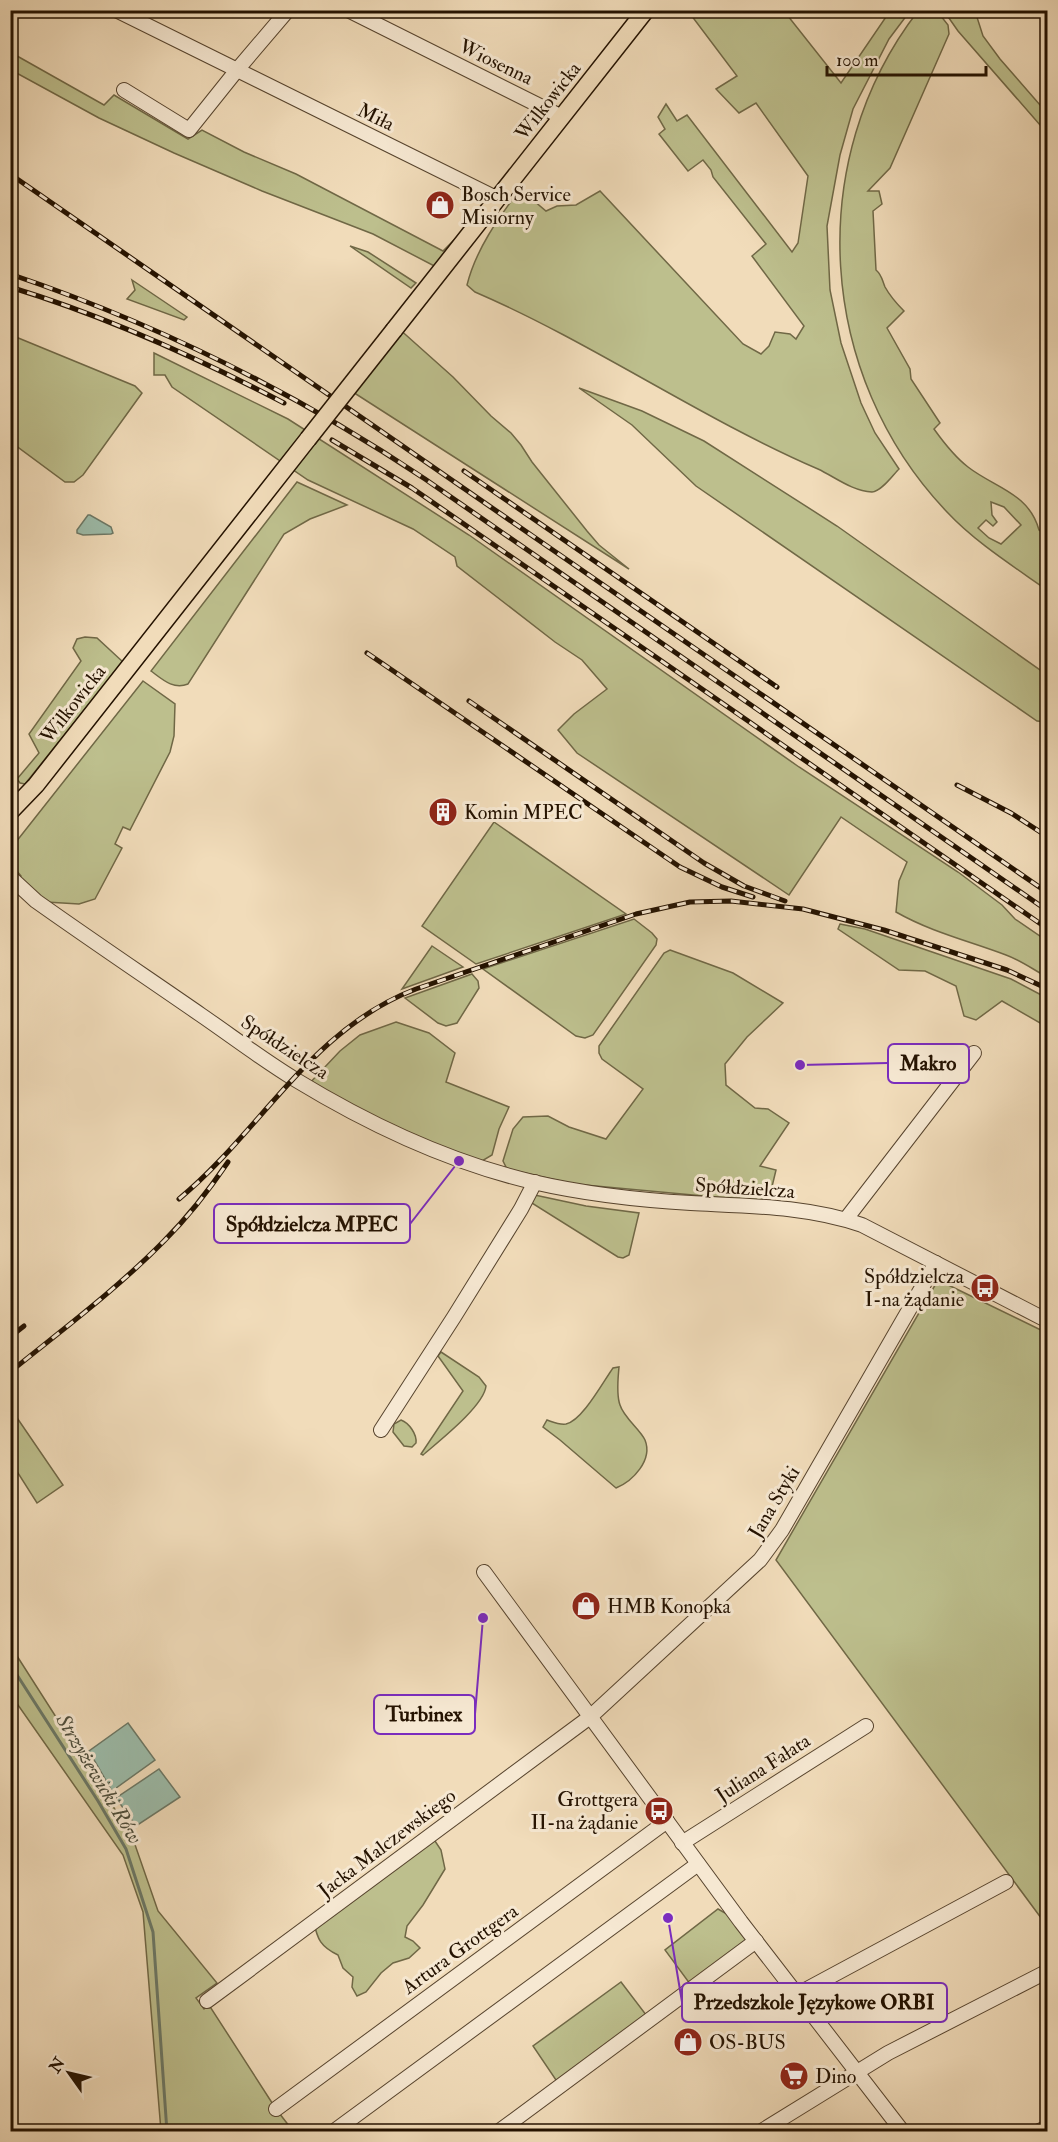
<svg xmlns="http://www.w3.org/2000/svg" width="1058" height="2142" font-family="'IM FELL Double Pica',serif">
  <rect width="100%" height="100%" fill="#f1dcba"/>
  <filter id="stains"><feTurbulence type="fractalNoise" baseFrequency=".00333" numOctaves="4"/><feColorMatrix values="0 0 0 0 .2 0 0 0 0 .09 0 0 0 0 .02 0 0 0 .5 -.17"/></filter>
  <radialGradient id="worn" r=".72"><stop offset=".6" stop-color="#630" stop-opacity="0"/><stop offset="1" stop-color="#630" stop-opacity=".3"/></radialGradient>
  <!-- green -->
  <g fill="#bdbf8d" stroke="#706846" stroke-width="1.5" fill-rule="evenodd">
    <path d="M688,11H784L841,83L890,11H910L889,39L853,109L840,155L827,226L830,290L841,343L861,403L875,433L899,469C893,475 881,492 872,492C852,491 835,477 818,469C700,418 593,343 475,292L467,285C476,249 498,219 520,189L546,211L557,206L576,205L600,191L743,344L761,354L769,346L775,332L790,334L796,339L804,326L752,256L766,244L713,177L711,170L703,160L688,171L659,134L665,129L658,117L666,104L677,121L687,115L792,252L798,243L808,176L756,103L739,113L716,89L737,76Z"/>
    <path d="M918,11H937L948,25L949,34L890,168L868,191H879L882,204L873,211L876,270C882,275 882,280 885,287C890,296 897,304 904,311L887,328L910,369L911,379L940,423L934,429C944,443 955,457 968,467C995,488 1029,493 1039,530L1047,535V590C1013,566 975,542 947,512C817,376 803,160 918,11ZM991,502L1004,507L1021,525L1001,544L989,538L978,528L986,520L993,526L997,522L992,515Z"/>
    <polygon points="944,11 975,11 983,36 1000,59 1047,113 1047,133 958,31"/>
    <polygon points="10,52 104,105 114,95 188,139 202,130 244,152 296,174 443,251 455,239 463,244 442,270 373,234 262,191 174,153 99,118 11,70"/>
    <polygon points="350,246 368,252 416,283 411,288"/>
    <polygon points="132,280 187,317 184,320 127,299 135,290"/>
    <polygon points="397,327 453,377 491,416 511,433 521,445 532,462 587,531 599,545 629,569 345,387"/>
    <polygon points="11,335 135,386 142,393 83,475 74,482 65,482 11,442"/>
    <path d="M154,353L288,419L469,535L799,767L958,872L1002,905L1015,919L1047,941V977C1034,970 1020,960 1006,955C969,941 931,932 896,912L899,881L907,862L841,817L789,895L577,753L558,730L574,714L607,689L582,660L555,642L457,566L455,557L413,529L308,480L172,387L165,375H154Z"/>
    <polygon points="579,388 642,411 704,441 837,526 1047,675 1047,722 1037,721 696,486 632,425"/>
    <path d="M297,482L347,505L310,519L284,534L188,684C173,690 162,679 151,671Z"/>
    <polygon points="85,637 97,638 123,662 25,784 20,783 17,779 39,753 29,734 81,661 73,648 77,639"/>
    <polygon points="143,681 175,704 174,736 170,752 130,830 123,827 115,844 122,848 95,899 79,904 46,902 18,880 21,876 16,870 12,847"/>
    <polygon points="494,822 626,914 476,964 422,926"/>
    <polygon points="634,919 652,933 657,939 656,945 593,1035 585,1038 576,1036 483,969"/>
    <polygon points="840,924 865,929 1011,979 1047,998 1047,1027 1002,1001 976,1020 964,1016 956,986 925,971 899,970 838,929"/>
    <polygon points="432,946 463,967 402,989"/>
    <polygon points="670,950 733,973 783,1003 747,1037 725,1064 726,1085 755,1108 768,1109 789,1123 760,1166 776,1170 770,1195 758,1201 574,1184 507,1169 503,1161 513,1129 523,1117 548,1116 569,1127 606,1139 643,1089 602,1059 599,1053 599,1046 664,953"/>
    <polygon points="472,974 478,981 479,988 457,1023 446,1026 438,1023 405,998"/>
    <polygon points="396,1022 429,1033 455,1053 446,1082 509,1107 499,1129 492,1155 482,1161 452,1152 307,1086 340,1051 360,1035"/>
    <polygon points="530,1194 586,1206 639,1213 629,1255 623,1258 618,1257 527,1200"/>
    <polygon points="938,1280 1047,1333 1047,1926 776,1560"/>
    <path d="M441,1352L479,1377L486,1386C484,1406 439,1441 423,1455L421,1454L463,1391L438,1356Z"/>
    <path d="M619,1367C618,1379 616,1394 620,1405C624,1418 640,1429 645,1440C653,1460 633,1481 616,1488L560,1440L543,1427L547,1420C553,1422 559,1425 566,1424C582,1421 603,1382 613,1368Z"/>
    <polygon points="11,1409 63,1485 37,1503 11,1462"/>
    <path d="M401,1420C409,1423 417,1434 416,1443L412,1447L404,1446L393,1432L394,1424Z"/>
    <polygon points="10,1645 132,1836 158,1911 217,1983 196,1998 204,2009 209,2005 276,2109 293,2131 161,2131 143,1912 123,1855 11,1695"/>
    <path d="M431,1835L441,1850L445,1869L423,1905L407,1926L405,1937L413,1941L420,1948L409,1958L393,1963L381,1973L366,1992L357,1996L352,1987L353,1977L343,1968L338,1955C321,1947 317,1939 314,1922Z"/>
    <polygon points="718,1909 741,1922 756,1941 693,1988 665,1950"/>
    <polygon points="621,1982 650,2020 560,2086 533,2046"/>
  </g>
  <!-- water -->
  <g fill="#9cbcaa" stroke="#6c7866" stroke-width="1.5">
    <polygon points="88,515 90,515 111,527 113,533 111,534 83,535 77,533 77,530"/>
    <polygon points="128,1723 155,1760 112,1791 89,1751"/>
    <polygon points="159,1769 180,1797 136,1826 116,1798"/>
  </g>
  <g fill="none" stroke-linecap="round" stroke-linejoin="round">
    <!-- stream -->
    <polyline stroke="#6c7866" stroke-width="3" points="10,1664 98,1801 126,1849 153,1932 167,2132"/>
    <!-- minor casing -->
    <g stroke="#57442e" stroke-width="16">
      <g id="minor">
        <polyline points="116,10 498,199"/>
        <polyline points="348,10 562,117"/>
        <polyline points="124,90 189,130 237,70 288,10"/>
        <path d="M10,877L36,901C91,940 146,977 201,1015C233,1037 263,1060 296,1080C370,1125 448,1162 533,1182C585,1194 638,1200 691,1203C748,1206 808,1206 862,1225L1048,1321"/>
        <polyline points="846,1219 974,1053"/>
        <polyline points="381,1430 454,1317 521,1209 535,1182"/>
        <polyline points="484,1572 741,1922 903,2132"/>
        <polyline points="682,1843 866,1726"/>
        <polyline points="796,1995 1006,1882"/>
        <polyline points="207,2001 590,1717 760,1560 782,1530 936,1263"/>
        <polyline points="276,2109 667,1821"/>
        <polyline points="333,2132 698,1864"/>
        <polyline points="498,2132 756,1941"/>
        <polyline points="760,2132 888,2053 1048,1971"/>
        <polyline points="1037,2132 1048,2127"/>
      </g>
    </g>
    <!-- major casing -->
    <g stroke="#241200" stroke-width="19">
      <g id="major">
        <polyline points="394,330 646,10"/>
        <polyline points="10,812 36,785 308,439"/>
      </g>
    </g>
    <!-- minor -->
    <use href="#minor" stroke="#f6e8d2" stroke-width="14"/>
    <!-- major -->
    <use href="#major" stroke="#f1dcba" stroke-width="16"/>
    <!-- rail casing -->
    <g stroke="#241200" stroke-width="5">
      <g id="rail">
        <polyline points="10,174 1048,893"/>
        <path d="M10,274C158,324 296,393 425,479L1048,911"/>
        <path d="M10,287C105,316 196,357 284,403"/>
        <polyline points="332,440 412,488 1048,929"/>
        <polyline points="464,471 777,687"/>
        <polyline points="367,653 680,867 722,887 753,897"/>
        <polyline points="469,701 704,863 744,886 785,901"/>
        <polyline points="957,785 1011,813 1048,837"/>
        <path d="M179,1199C261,1131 312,1028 416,989L636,914L690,902L731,901L803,909L884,930L1007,970L1048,989"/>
        <polyline points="10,1337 24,1326"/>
        <path d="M10,1372C62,1330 117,1289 164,1241C188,1217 209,1190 228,1162"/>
      </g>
    </g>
    <!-- rail -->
    <use href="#rail" stroke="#f6e8d2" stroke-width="3" stroke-dasharray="9" stroke-linecap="butt"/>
    <!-- major-bridge casing -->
    <g stroke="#241200" stroke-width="19" stroke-linecap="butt">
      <polyline id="major-bridge" points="308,439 394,330"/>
    </g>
    <!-- major-bridge -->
    <use href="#major-bridge" stroke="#f1dcba" stroke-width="16"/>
  </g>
  <!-- icons -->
  <defs>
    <g id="shop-disc" transform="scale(1.5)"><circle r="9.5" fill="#8f2418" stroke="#f6e8d2"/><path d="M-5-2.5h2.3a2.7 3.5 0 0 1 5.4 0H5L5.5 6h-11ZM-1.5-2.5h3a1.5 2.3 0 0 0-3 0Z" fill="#fff"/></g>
    <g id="building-disc" transform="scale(1.5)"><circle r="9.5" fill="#8f2418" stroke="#f6e8d2"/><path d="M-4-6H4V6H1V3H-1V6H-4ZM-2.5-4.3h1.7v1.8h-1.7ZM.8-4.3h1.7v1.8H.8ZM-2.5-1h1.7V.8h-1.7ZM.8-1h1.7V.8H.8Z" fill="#fff"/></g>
    <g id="bus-disc" transform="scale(1.5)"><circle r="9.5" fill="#8f2418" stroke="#f6e8d2"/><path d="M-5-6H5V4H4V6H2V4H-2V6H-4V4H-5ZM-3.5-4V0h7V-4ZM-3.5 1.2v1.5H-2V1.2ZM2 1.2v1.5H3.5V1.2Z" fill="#fff"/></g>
    <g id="supermarket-disc" transform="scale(1.5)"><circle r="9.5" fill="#8f2418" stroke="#f6e8d2"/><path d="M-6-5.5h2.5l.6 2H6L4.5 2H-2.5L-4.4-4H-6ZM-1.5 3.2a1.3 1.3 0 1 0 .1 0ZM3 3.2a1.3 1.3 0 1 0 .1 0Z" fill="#fff"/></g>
  </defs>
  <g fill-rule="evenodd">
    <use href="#shop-disc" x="440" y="205"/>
    <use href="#building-disc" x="443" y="812"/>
    <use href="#bus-disc" x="985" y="1288"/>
    <use href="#shop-disc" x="586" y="1606"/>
    <use href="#bus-disc" x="659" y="1811"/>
    <use href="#shop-disc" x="688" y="2042"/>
    <use href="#supermarket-disc" x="794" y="2076"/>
  </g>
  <g text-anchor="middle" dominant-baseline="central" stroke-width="6" stroke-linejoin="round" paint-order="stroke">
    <!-- street labels -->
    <g font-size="20" fill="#241200" stroke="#f6e8d2">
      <text transform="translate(496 62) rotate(26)">Wiosenna</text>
      <text transform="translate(548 101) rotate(-52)">Wilkowicka</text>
      <text transform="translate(376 117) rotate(26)">Miła</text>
      <text transform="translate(73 704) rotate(-52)">Wilkowicka</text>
      <text transform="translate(285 1047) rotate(33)">Spółdzielcza</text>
      <text transform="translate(745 1188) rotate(4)">Spółdzielcza</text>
      <text transform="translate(774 1502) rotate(-59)">Jana Styki</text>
      <text transform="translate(763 1768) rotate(-33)">Juliana Fałata</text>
      <text transform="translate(387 1843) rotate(-37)">Jacka Malczewskiego</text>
      <text transform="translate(460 1949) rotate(-36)">Artura Grottgera</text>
    </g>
    <!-- poi labels -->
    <g font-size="20" fill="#241200" stroke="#f6e8d2" text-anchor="start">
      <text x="461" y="194">Bosch Service<tspan x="461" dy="23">Misiorny</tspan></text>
      <text x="464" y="812">Komin MPEC</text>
      <text x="964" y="1276" text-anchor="end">Spółdzielcza<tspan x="964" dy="23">I-na żądanie</tspan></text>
      <text x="607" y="1606">HMB Konopka</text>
      <text x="638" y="1799" text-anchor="end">Grottgera<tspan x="638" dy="23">II-na żądanie</tspan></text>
      <text x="709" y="2042">OS-BUS</text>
      <text x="815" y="2076">Dino</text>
    </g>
    <!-- water labels -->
    <g font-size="21" font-style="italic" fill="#4e4e3c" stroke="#f6e8d2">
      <text transform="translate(99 1779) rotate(59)">Strzyżewicki Rów</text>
    </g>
  </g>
  <!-- callouts -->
  <path fill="none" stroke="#7b2cbf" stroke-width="2" d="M800 1065L888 1063M459 1161L410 1224M483 1618L475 1714M668 1918L682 2002"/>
  <g fill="#7b2cbf" stroke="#f6e8d2" stroke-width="2">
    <circle cx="800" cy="1065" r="6"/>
    <circle cx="459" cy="1161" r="6"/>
    <circle cx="483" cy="1618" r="6"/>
    <circle cx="668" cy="1918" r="6"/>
  </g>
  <g fill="#f6e8d2" stroke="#7b2cbf" stroke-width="2">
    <rect x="888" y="1044" width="81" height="39" rx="6"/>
    <rect x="214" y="1204" width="196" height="39" rx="6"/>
    <rect x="374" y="1695" width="101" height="39" rx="6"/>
    <rect x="682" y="1983" width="265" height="39" rx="6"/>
  </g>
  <g font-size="21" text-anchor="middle" font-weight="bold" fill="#241200">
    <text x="928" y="1070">Makro</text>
    <text x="312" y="1231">Spółdzielcza MPEC</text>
    <text x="424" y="1721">Turbinex</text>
    <text x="814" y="2009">Przedszkole Językowe ORBI</text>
  </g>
  <!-- margin -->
  <rect width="1058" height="2142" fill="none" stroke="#f1dcba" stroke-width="36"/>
  <rect x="12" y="12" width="1034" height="2118" fill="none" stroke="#241200" stroke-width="3"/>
  <rect x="18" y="18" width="1022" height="2106" fill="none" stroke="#241200" stroke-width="1.5"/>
  <!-- north arrow -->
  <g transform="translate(69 2073) rotate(304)" stroke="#f6e8d2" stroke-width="4.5" paint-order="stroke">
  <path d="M0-4.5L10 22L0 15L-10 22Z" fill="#241200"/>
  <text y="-9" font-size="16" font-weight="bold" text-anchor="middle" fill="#241200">N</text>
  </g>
  <!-- scale -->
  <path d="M827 66v9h159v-9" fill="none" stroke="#241200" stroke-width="3"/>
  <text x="836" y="66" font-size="18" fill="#241200" stroke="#f6e8d2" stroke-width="4.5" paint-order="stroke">100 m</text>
  <rect width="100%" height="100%" filter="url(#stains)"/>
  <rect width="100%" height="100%" fill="url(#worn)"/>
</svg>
